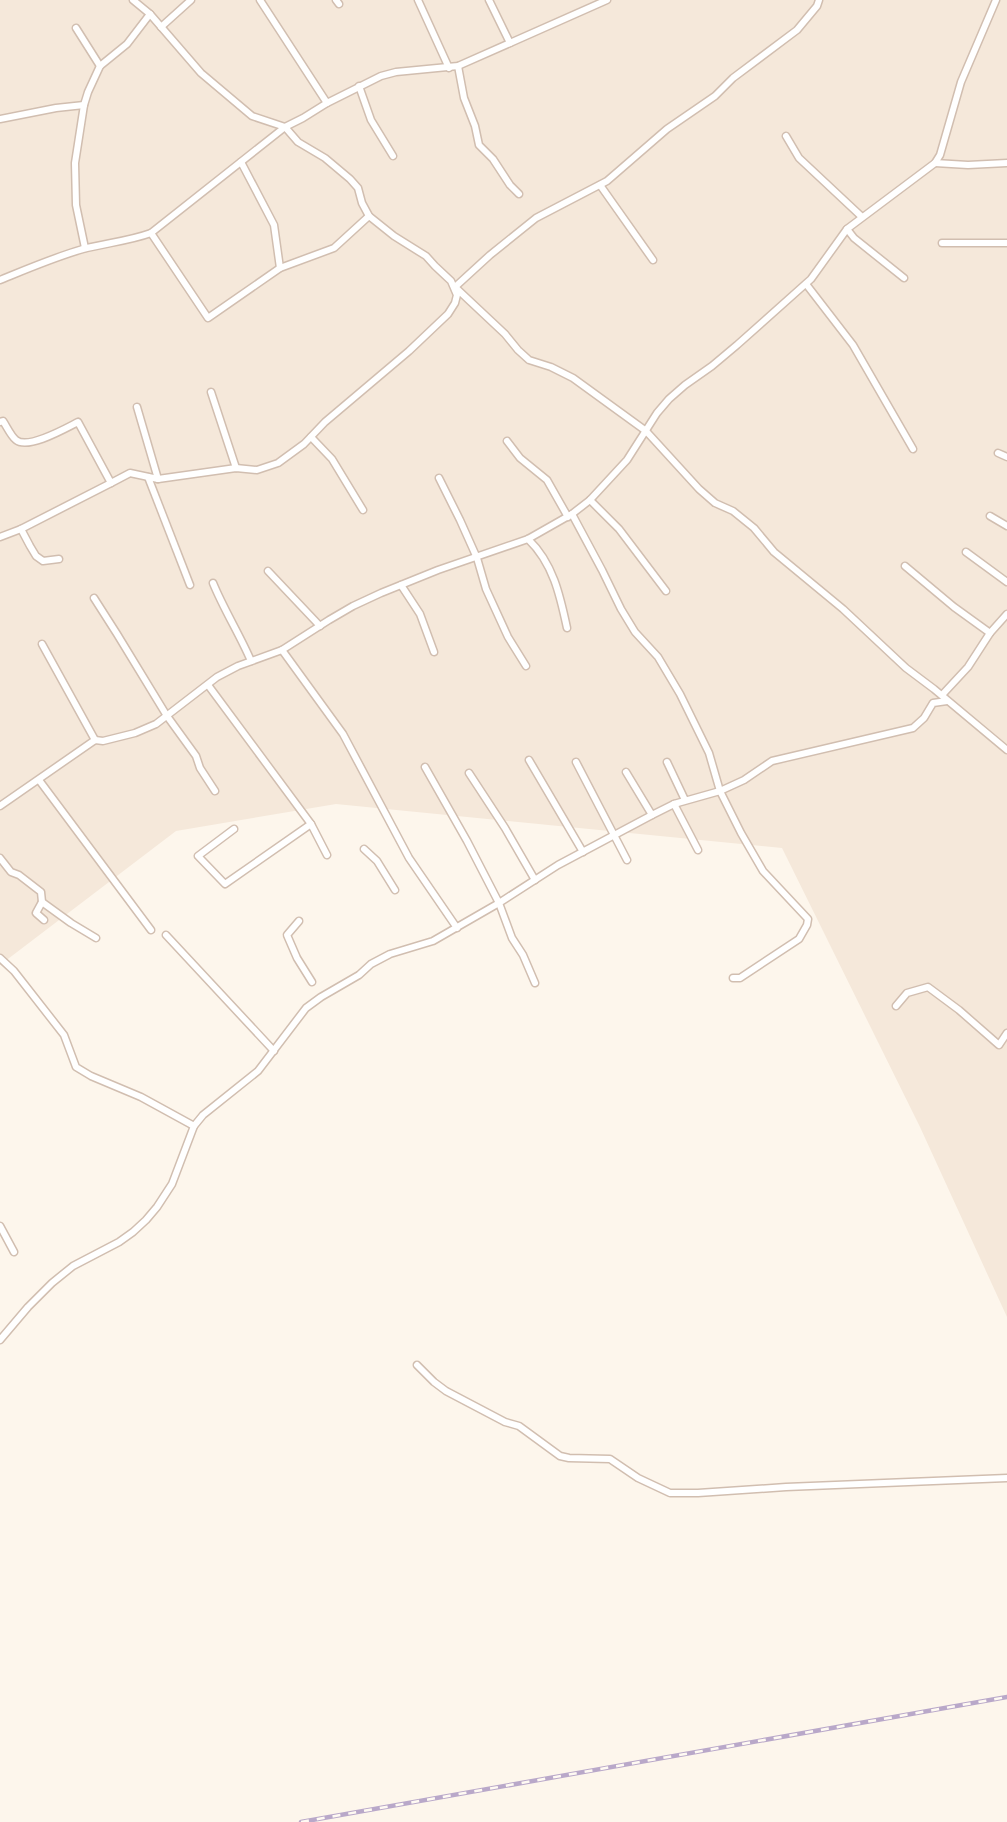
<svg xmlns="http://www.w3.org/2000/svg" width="1007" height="1822" font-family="Rubik,sans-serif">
  <rect width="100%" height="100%" fill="#fdf6ec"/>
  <!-- residential -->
  <polygon fill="#f5e8da" points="0,0 1007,0 1007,1317 920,1127 782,848 336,804 176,831 0,965"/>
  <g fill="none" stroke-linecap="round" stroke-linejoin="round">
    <!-- minor casing -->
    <g stroke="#d1beb0" stroke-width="9">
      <g id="minor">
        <polyline points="260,0 327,103"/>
        <polyline points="336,0 339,4"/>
        <polyline points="418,0 449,68"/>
        <polyline points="489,0 510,43"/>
        <polyline points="161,27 191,0"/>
        <polyline points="76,28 100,66"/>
        <polyline points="458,66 464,98 475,126 479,145 493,159 510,185 519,194"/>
        <polyline points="359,86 371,120 393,156"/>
        <polyline points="0,119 56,108 84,105"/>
        <polyline points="786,136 799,158 862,217"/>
        <polyline points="241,162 274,225 280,268"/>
        <polyline points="935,163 968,165 1007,163"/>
        <polyline points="600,185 653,260"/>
        <polyline points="847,229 854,238 904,278"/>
        <polyline points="151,233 208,318 280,268 334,248 369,216"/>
        <polyline points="942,243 1007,243"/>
        <polyline points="85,248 76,205 75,163 84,105 88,92 100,66 127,44 150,14"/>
        <path d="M0,280C27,269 55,257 83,249C106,243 129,241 151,233L285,127L303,118L327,103L381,76L396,72L458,66L607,0"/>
        <polyline points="806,284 853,345 913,449"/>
        <polyline points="455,287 490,255 536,218 607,181 667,129 715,96 733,78 797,30 817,6 819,0"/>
        <polyline points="456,288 505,334 518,350 529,360 551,367 573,378 646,431 699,489 715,503 733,511 754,528 774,552 843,609 906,668 934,689 1007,750"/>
        <polyline points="211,392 236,468"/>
        <polyline points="137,407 158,479"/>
        <path d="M0,422L3,421C7,427 11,436 16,440C28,450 66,428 78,422L111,483L130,473L158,479L236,468L257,470L278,463L304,444L325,422L409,351L448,314L455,303L457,295L451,281L435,266L426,256L394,236L369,216L362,203L358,188L350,179L325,158L298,142L285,127L252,116L201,73L150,14L133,0"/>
        <polyline points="311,437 332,459 363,510"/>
        <polyline points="507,441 520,458 547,480 568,517"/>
        <polyline points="998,453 1007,457"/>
        <polyline points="148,477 190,585"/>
        <polyline points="439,478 460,520 477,558 486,589 508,637 526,666"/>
        <polyline points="590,500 619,529 666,591"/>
        <polyline points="572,514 602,570 621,609 635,632 658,657 680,694 709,753 720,791 741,833 763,871 808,919 807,925 799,939 740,978 733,978"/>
        <polyline points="990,516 1007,526"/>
        <polyline points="21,529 30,546 36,556 43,561 59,559"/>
        <polyline points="0,537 21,529 111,483"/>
        <path d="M528,539C553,563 560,595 567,628"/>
        <polyline points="966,552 1007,582"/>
        <polyline points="905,566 954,607 990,633"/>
        <polyline points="268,571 320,626"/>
        <path d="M213,583C224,610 240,635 251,661"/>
        <polyline points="401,585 420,614 434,652"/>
        <polyline points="94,598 117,634 167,716 196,756 200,768 215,791"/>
        <polyline points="42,644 95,740"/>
        <polyline points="282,650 343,734 409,858 457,928"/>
        <polyline points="208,685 311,824 327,855"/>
        <polyline points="942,695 968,667 990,633 1007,614"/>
        <polyline points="529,760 583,852"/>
        <polyline points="576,762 627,860"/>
        <polyline points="667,762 685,800"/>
        <polyline points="626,772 652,815"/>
        <polyline points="469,773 505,828 535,880"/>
        <polyline points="39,780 151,930"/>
        <polyline points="674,804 698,850"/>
        <polyline points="0,806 95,740 103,741 135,733 156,724 217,677 238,666 282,650 329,620 353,606 381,593 438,570 528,539 572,514 590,500 627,460 657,413 669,399 685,385 712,366 737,345 811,279 847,229 935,163 940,155 961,82 996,0"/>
        <polyline points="234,829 198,856 225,884 311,824"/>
        <polyline points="364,849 377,861 395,890"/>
        <polyline points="0,858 11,872 19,875 41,892 42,902 71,923 96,938"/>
        <polyline points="42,902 36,913 44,920"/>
        <polyline points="299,921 287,935 297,958 312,982"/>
        <polyline points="166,935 274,1051"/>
        <polyline points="0,958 14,971 64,1035 76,1067 91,1076 141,1097 194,1126"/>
        <polyline points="535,983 523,955 512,938 499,903 558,865 652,815 674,804 720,791 744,780 772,761 913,728 924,718 933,703 947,701"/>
        <polyline points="896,1006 907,993 928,987 959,1010 999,1045 1007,1033"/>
        <polyline points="0,1226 14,1252"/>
        <polyline points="0,1340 28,1307 52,1283 73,1266 119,1242 133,1232 146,1220 157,1207 172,1184 194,1126 203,1115 258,1071 306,1008 321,997 359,975 371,964 390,954 433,941 499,903 467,841 425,767"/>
        <polyline points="417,1365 434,1382 446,1391 505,1422 519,1426 560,1456 569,1458 610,1459 638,1478 670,1493 698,1493 786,1487 1007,1478"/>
      </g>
    </g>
    <!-- minor -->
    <use href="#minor" stroke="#fff" stroke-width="6"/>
    <!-- rail casing -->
    <g stroke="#b9a8c9" stroke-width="4.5">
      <polyline id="rail" points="301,1822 1007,1697"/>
    </g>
    <!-- rail -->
    <use href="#rail" stroke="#fffaf3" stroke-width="2.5" stroke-dasharray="8" stroke-linecap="butt"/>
  </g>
</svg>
